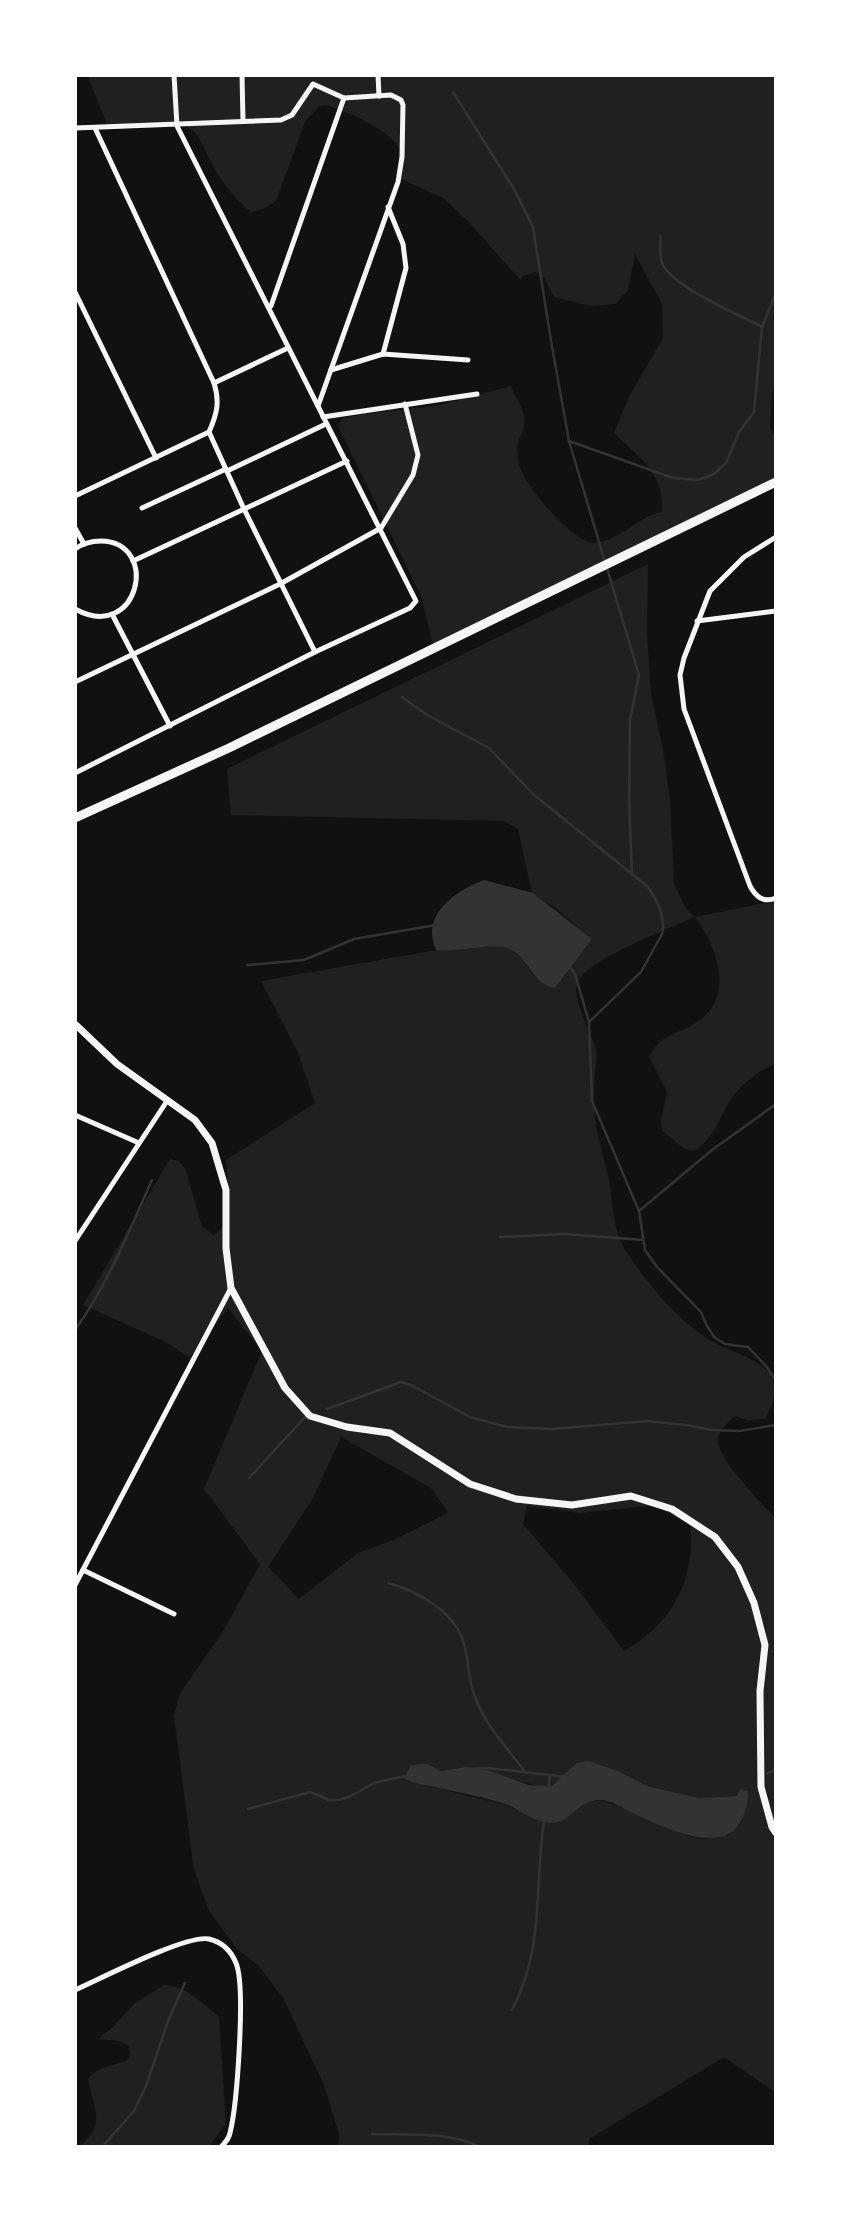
<svg xmlns="http://www.w3.org/2000/svg" width="851" height="2222" font-family="'PT Serif',serif">
  <rect width="100%" height="100%" fill="#111"/>
  <!-- green -->
  <g fill="#202020" fill-rule="evenodd">
    <path d="M87,75H776V387L772,393L770,427L776,439V478L433,645L421,596L338,426L343,418L371,413L436,406L511,386C514,397 522,405 524,416C527,428 519,436 517,447C517,450 518,459 519,463C521,482 574,544 594,543C619,542 638,516 662,512C664,472 640,459 614,433L630,395L663,338L662,304L635,254L628,290L616,304L591,306L554,297L544,278L536,272L523,276L521,281L468,221L443,198L401,179C402,173 405,163 403,157C397,131 349,113 326,105L319,106L305,122L276,201L263,209L251,212C233,197 219,179 209,158C199,139 202,136 182,123L107,124Z"/>
    <path d="M648,564L647,635L651,694L663,749L670,799L674,884L686,909L695,917L776,901V1064C757,1071 740,1085 729,1102C718,1120 713,1140 694,1151L685,1149L662,1131L661,1121L667,1092L649,1056C666,1030 675,1037 697,1022C735,997 718,948 695,917C671,928 584,960 577,984C572,1000 592,1033 596,1050C598,1057 596,1064 595,1071C594,1086 594,1104 595,1119C598,1139 605,1160 609,1181C613,1202 613,1229 624,1248C645,1281 680,1324 715,1343C733,1353 757,1357 770,1375C779,1389 773,1406 765,1419L748,1420L735,1416C729,1422 720,1430 718,1438C714,1456 764,1505 776,1519V2093L724,2057L589,2139V2147H338L339,2134L324,2085L283,1998L258,1965L237,1949L209,1911L194,1870L174,1716L179,1695L222,1633L260,1564L204,1489L262,1351L228,1308L190,1358L166,1342L83,1305L170,1159L178,1161L185,1168L202,1226L213,1235C235,1224 227,1181 226,1160L315,1103L298,1053L261,981L436,950C460,954 490,941 509,948C522,954 526,967 535,977C540,982 549,985 555,988L592,939L554,907L532,893L518,829L504,821L231,815L227,769ZM341,1437L431,1488L448,1513L396,1539L358,1553L299,1599L268,1567L313,1498ZM527,1506L580,1513L649,1506L661,1509L690,1525C696,1580 672,1624 624,1651L574,1584L523,1524ZM427,1764L441,1771L465,1767L542,1787L552,1786L559,1781L618,1771L647,1786L699,1798L738,1796L740,1790L749,1800L741,1823L728,1836L703,1839L688,1836L613,1804L599,1800L587,1803L571,1815L552,1823L542,1821L506,1805L408,1781Z"/>
    <path d="M164,1985C187,1986 202,2003 219,2017L226,2124L208,2147H79C107,2123 94,2110 88,2079C97,2067 113,2065 127,2061L130,2053L128,2045L119,2041L98,2039L113,2027L134,2004Z"/>
  </g>
  <!-- water -->
  <g fill="#333">
    <path d="M484,880L533,893L592,939L555,988C532,985 530,960 512,950C494,940 460,954 436,950C420,915 455,891 484,880Z"/>
    <path d="M588,1761L618,1771L647,1786L699,1798L737,1796L740,1789L748,1791C749,1803 745,1816 738,1826C717,1855 660,1825 634,1814C624,1809 612,1800 600,1800C581,1799 571,1822 552,1823C537,1824 521,1811 508,1805C485,1797 459,1793 435,1787C425,1785 413,1784 404,1778L411,1765L427,1764L441,1771L465,1767L487,1770L529,1785L552,1786L577,1763Z"/>
  </g>
  <g fill="none" stroke-linecap="round" stroke-linejoin="round">
    <!-- stream -->
    <g stroke="#333" stroke-width="2.5">
      <polyline points="453,92 514,189 533,227 551,341 569,441 605,562"/>
      <path d="M660,236C661,244 659,255 662,263C672,287 738,314 762,327"/>
      <polyline points="569,441 673,478 698,480 714,474 726,463 739,432 754,412 762,327 776,293"/>
      <polyline points="607,568 639,675 630,720 629,800 632,875"/>
      <path d="M402,697L427,715L489,748L533,794L648,887C657,900 666,919 662,934L641,972L589,1022"/>
      <polyline points="247,965 304,960 354,939 436,925"/>
      <polyline points="570,967 575,974 589,1022 592,1101 639,1211 645,1250 657,1267 701,1312 707,1326 714,1337 725,1344 748,1347 766,1366 776,1381"/>
      <polyline points="639,1211 712,1150 776,1104"/>
      <polyline points="500,1237 565,1234 643,1240"/>
      <path d="M75,1330C108,1284 129,1231 152,1180"/>
      <polyline points="327,1409 401,1382 413,1386 470,1417 507,1427 552,1429 646,1421 687,1425 711,1430 739,1431 776,1425"/>
      <polyline points="249,1478 306,1416"/>
      <path d="M388,1583C417,1591 456,1612 464,1644C469,1662 468,1680 475,1697C485,1725 508,1749 526,1773"/>
      <polyline points="466,1769 487,1768 567,1777"/>
      <polyline points="767,1774 776,1769"/>
      <polyline points="548,1789 550,1775"/>
      <polyline points="248,1809 310,1792 329,1800 339,1800 349,1797 374,1783 405,1776"/>
      <path d="M512,2010C545,1947 534,1888 544,1820"/>
      <path d="M372,2134C408,2135 446,2131 481,2147"/>
      <polyline points="102,2147 134,2111 146,2086 168,2021 185,1983"/>
    </g>
    <!-- minor -->
    <g stroke="#f5f5f5" stroke-width="5">
      <polyline points="242,75 243,121"/>
      <polyline points="378,75 379,96"/>
      <polyline points="75,128 281,120 292,115 313,84 344,98 391,95 401,100 403,105 402,157 398,182 318,406"/>
      <polyline points="75,292 156,458"/>
      <polyline points="271,306 344,98"/>
      <polyline points="383,354 406,268 403,244 388,207"/>
      <polyline points="331,370 383,354 468,360"/>
      <polyline points="214,383 288,348"/>
      <polyline points="323,417 477,394"/>
      <polyline points="209,432 244,509 315,652"/>
      <polyline points="227,471 326,424"/>
      <path d="M75,496L209,432C217,414 220,402 214,383L95,128"/>
      <polyline points="142,508 226,469"/>
      <polyline points="75,528 84,544"/>
      <path d="M776,537L744,557L710,591L684,658L680,675L684,709L750,886C756,897 763,903 776,898"/>
      <path d="M75,549C83,543 91,541 101,541C161,542 139,644 75,609"/>
      <polyline points="133,561 347,461"/>
      <polyline points="112,614 170,726"/>
      <polyline points="697,621 776,611"/>
      <polyline points="75,682 280,584 381,528 413,475 418,455 405,404"/>
      <polyline points="75,773 315,652 410,608 416,601 177,126 174,75"/>
      <polyline points="75,1115 139,1143"/>
      <polyline points="75,1241 167,1101"/>
      <polyline points="83,1570 174,1614"/>
      <polyline points="75,1585 231,1288"/>
      <path d="M75,1990C100,1979 187,1934 209,1939C222,1942 231,1951 236,1963C246,1987 237,2105 230,2133C229,2139 225,2143 221,2147"/>
    </g>
    <!-- tertiary -->
    <polyline stroke="#f5f5f5" stroke-width="7" points="75,1024 117,1064 195,1120 212,1143 226,1190 226,1248 231,1288 285,1388 310,1416 347,1427 390,1433 470,1484 516,1499 572,1505 631,1496 672,1509 715,1537 738,1567 754,1603 765,1645 760,1691 761,1787 772,1827 776,1833"/>
    <!-- primary -->
    <polyline stroke="#f5f5f5" stroke-width="9" points="75,818 229,748 776,482"/>
  </g>
  <!-- border -->
  <rect width="851" height="2222" fill="none" stroke="#ffffff" stroke-width="154"/>
</svg>
